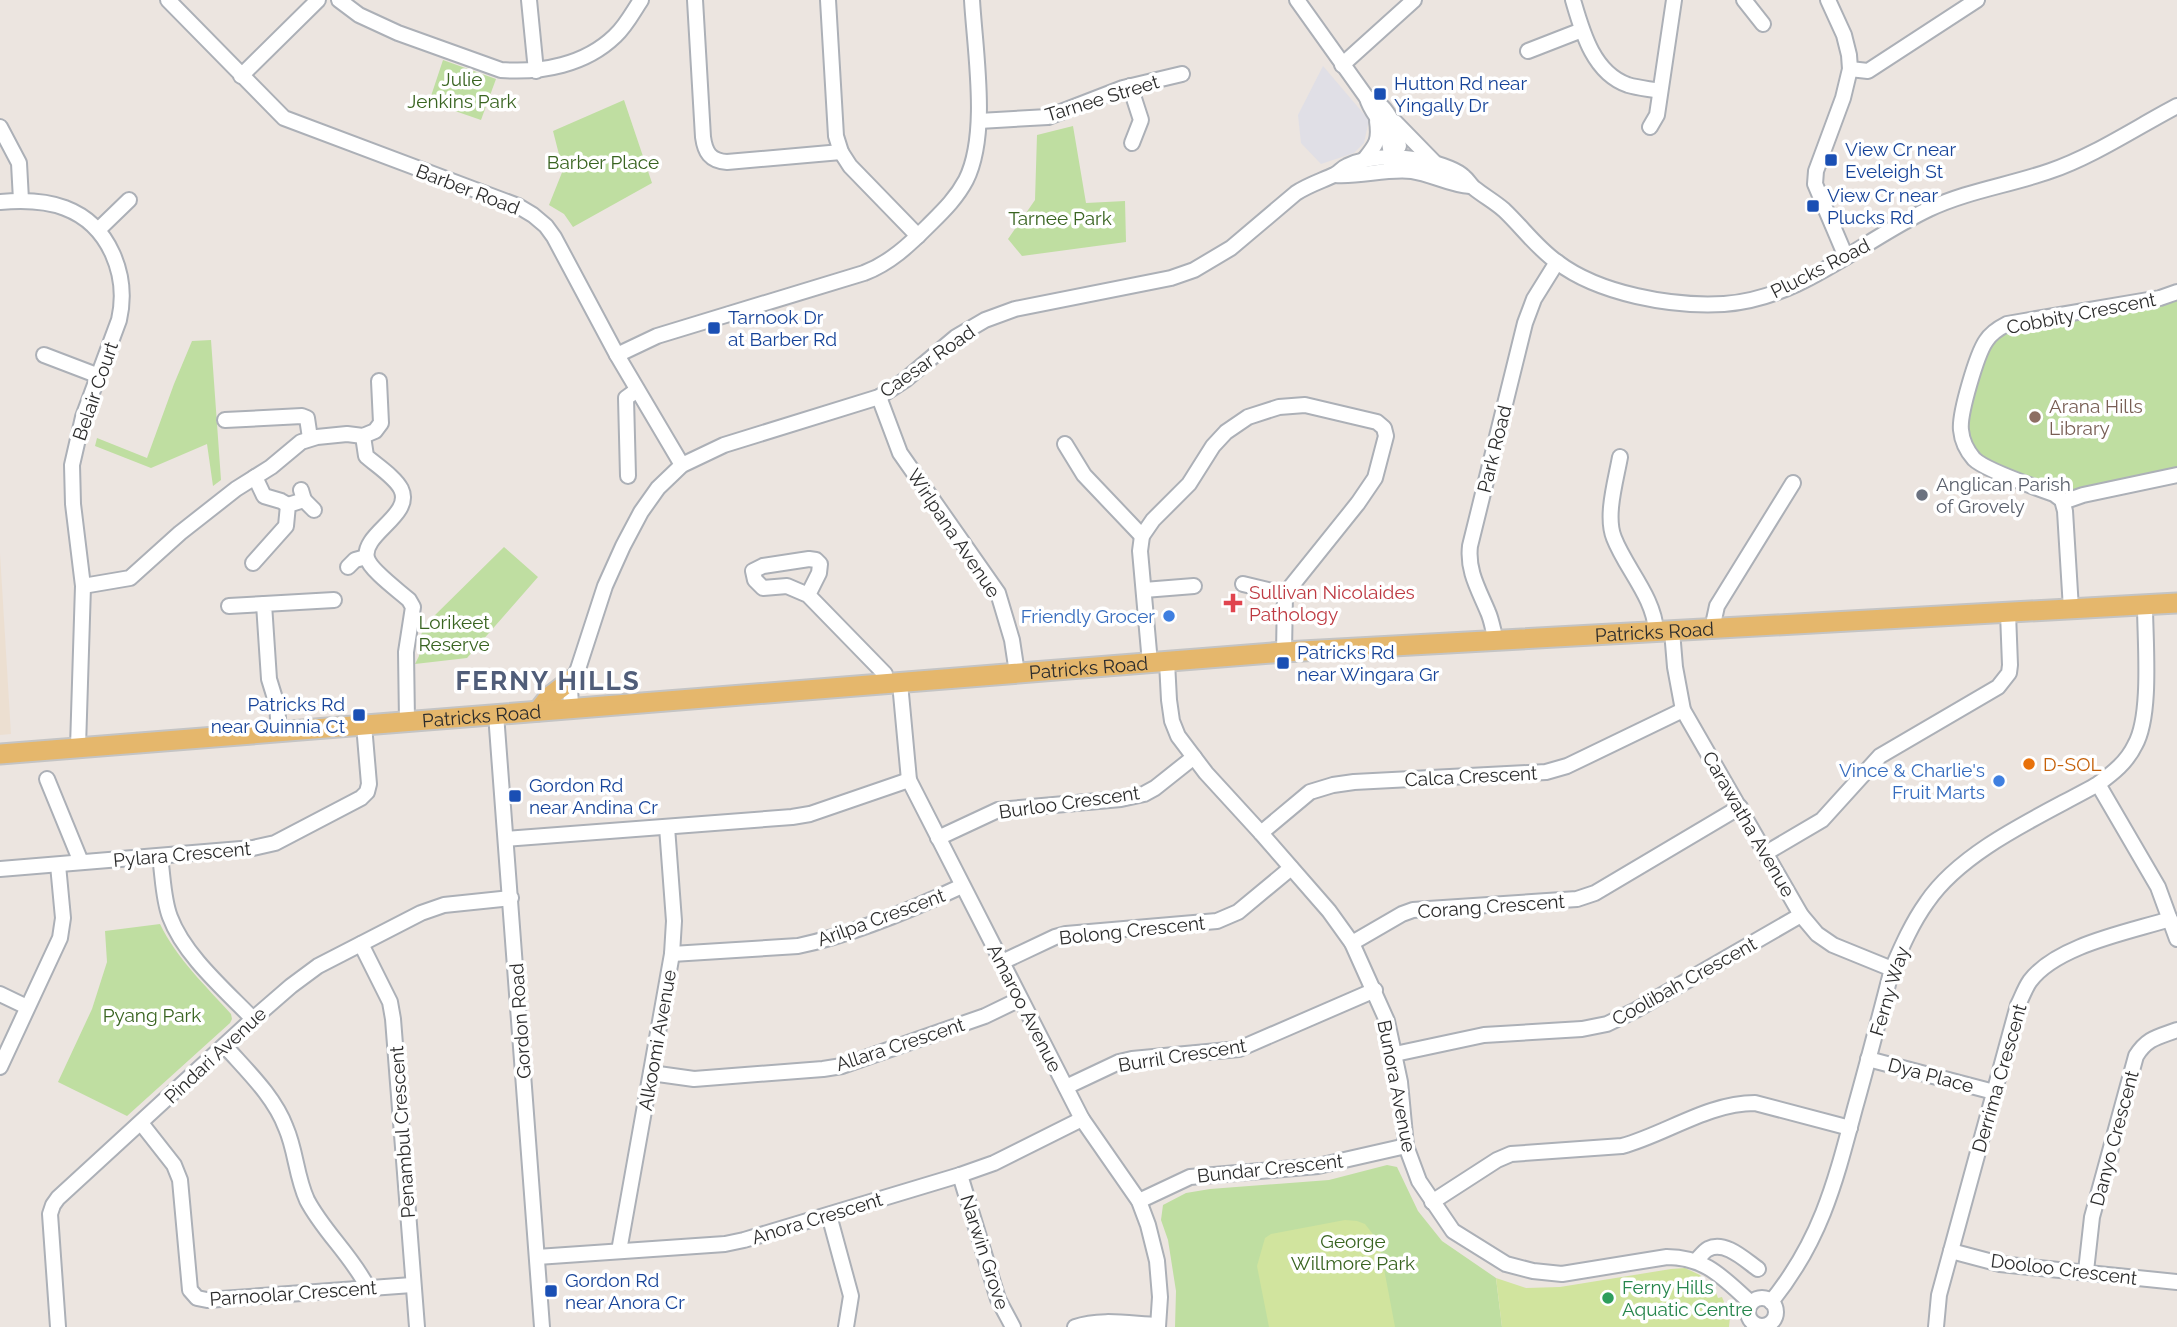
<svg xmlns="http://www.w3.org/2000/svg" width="2177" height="1327" font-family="Raleway,sans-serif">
  <rect width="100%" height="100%" fill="#ece5e0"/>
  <!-- industrial -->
  <polygon fill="#e0dfe6" points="1323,66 1369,120 1364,143 1354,153 1321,164 1301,143 1298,115"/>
  <!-- education -->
  <polygon fill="#ecdfd1" points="0,553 11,734 0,735"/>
  <!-- green -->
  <g fill="#bfdea1">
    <polygon points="443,60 496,79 481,120 429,102"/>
    <polygon points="624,100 652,183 573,227 564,214 549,205 563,170 553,131"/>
    <polygon points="1073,126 1086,203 1125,201 1126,242 1022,256 1008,239 1035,200 1037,135"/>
    <polygon points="2177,298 2177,469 2065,492 1989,462 1980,457 1968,440 1966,419 1988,350 1993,342 2007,331"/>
    <polygon points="211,340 221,480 213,486 207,444 151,468 95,446 97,438 147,458 174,384 192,341"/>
    <polygon points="504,547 538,577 467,658 415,664 419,656 420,636 430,620"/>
    <path d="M160,924C177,959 205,985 231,1014L232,1019L230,1023L127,1116L58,1082L92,1009L107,962L105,931Z"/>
    <polygon points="1387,1165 1397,1167 1418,1211 1442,1241 1496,1278 1502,1327 1175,1327 1176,1291 1168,1240 1161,1220 1163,1205 1186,1193 1210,1189 1329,1180"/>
  </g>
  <!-- pitch -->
  <g fill="#d1e49e">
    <polygon points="1345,1220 1357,1221 1365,1224 1379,1242 1395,1327 1269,1327 1257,1266 1265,1238 1271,1234"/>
    <polygon points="1685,1268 1700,1275 1709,1286 1713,1285 1718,1298 1722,1297 1730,1317 1729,1327 1502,1327 1496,1278 1526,1288 1560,1287 1671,1269"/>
  </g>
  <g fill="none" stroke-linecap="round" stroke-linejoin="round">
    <!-- minor casing -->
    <g stroke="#acb0b7" stroke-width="18">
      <g id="minor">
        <polyline points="168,0 284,118 518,206 533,215 546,226 554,237 617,355 682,465"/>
        <path d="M339,0L359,15L398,33L501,70C542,73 585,65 615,36C626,26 633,12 641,0"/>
        <polyline points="529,0 536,71"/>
        <path d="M695,0L703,137C705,152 710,161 727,162L841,152"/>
        <polyline points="828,0 836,136 841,152 850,166 918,236"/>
        <path d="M1297,0L1367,98C1370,110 1379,118 1384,129C1391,142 1391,156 1391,170"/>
        <path d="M1573,0C1582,31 1593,73 1628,85C1638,88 1650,89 1660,91"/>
        <polyline points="1744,0 1763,24"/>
        <polyline points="1828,0 1844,35 1849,55 1850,69 1843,98 1816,171 1815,184 1846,257"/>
        <polyline points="1528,51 1582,30"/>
        <polyline points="1342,65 1414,0"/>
        <polyline points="1850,69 1868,71 1977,0"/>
        <polyline points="241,76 318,0"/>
        <polyline points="1130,86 1141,120 1132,143"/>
        <path d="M1367,98C1388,104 1395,126 1399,146"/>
        <polyline points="979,121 1048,117 1123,88 1182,74"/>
        <polyline points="1395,122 1434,162"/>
        <polyline points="0,127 19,163 21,200"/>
        <polyline points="1650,127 1657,115 1674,0"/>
        <path d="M1364,160C1376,145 1380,141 1377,121"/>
        <path d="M1335,175C1361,177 1386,168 1412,171C1432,174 1450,185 1470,186"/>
        <path d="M0,202C22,200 44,200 65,208C110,225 129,276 119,320L83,417L72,465L73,504L83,586L78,747"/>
        <polyline points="98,230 129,200"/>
        <polyline points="44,355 99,376"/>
        <path d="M617,355L657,336L864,273C890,263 909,245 928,226C942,212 956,199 966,180C989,134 975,52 972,0"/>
        <polyline points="879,397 900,453 998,593 1012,640 1017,673"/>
        <polyline points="225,420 302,416 307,418 310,438"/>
        <path d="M363,436L366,456C376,465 395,477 401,489C414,515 361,534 367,558C370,570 399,591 409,600L413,607L406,652L407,721"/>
        <polyline points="1065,444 1084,475 1142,536"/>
        <path d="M1620,457C1616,480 1605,516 1614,538C1626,569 1654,597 1656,631"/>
        <polyline points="628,476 626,398 637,390"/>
        <polyline points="255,477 264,496 281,501 288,505"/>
        <polyline points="304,500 314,510"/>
        <polyline points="2063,502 2083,495 2177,475"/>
        <polyline points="253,563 286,526 288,505 304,500 301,490"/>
        <polyline points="348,567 355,560 366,557"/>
        <polyline points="1243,584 1285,594"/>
        <polyline points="83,586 130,578 180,533 236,489 271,467 301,442 317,437 347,434 363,436 375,431 381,423 379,381"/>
        <polyline points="1144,590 1194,586"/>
        <polyline points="808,595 819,573 820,564 816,560 809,559 763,566 753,571 755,580 763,588 787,586 808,595 885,674 886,684"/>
        <polyline points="229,606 264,604"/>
        <path d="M2071,609L2065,511L2062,500L2054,494C2037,488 1985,470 1974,459C1967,451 1962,441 1961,430C1959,414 1977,354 1986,341C1991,333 1999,328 2007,324L2160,298L2177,292"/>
        <polyline points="1712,629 1717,606 1793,483"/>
        <polyline points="1672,631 1675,667 1683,710 1801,915 1817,934 1833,945 1892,969"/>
        <path d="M1496,640C1493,631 1492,621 1488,612C1479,590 1467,571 1470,546L1525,323L1534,299L1557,262"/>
        <path d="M1167,662L1169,700L1172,721L1178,736L1206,773L1261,833L1329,911L1352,943L1387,1021L1400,1082L1406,1146L1419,1181L1453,1231L1506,1264L1533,1271L1562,1274L1667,1257C1706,1257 1724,1279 1751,1303"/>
        <polyline points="1150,663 1140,551 1142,536 1153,520 1189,484 1213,446 1226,432 1248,417 1279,407 1305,405 1377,422 1384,428 1386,436 1375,478 1358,503 1285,594 1284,652"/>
        <polyline points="900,683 909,780 1082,1119 1139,1201 1148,1225 1157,1261 1160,1297 1158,1327"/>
        <path d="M571,708L570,685L578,669L605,586L623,546L641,512L658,488L682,465L724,445L879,397L905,380L956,337L985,320L1015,309L1171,278L1194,270L1231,248L1296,193C1308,185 1321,181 1334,175C1339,173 1342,168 1347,166C1373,154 1403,156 1430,162C1440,165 1456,169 1464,177C1468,180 1470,185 1474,188C1484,196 1495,202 1504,210C1522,227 1537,248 1557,262C1599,294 1672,307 1724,304C1801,299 1861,241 1929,209C1967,191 2010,185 2050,171C2092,157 2137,127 2177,106"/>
        <polyline points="496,714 542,1327"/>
        <polyline points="279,732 277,705 269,679 264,604 334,600"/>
        <polyline points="47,779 81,862"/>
        <polyline points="2098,784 2158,887 2177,939"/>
        <polyline points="1261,833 1310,792 1333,785 1354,782 1546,772 1567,766 1683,710"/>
        <polyline points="938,838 998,810 1121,799 1144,794 1155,788 1194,757"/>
        <polyline points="506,839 792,817 810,814 909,780"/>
        <polyline points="1766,853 1822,820 1880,756 1998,687 2009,673 2010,665 2008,613"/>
        <path d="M160,857C163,876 163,899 170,917C184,955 225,990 253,1019"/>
        <polyline points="0,869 253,848 275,843 361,798 367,792 369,784 364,725"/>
        <polyline points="1352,943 1402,914 1413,910 1577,899 1595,893 1740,807"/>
        <polyline points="361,944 390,1002 393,1019 417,1327"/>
        <path d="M672,954L798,946C851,935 913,909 962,886"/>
        <polyline points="1002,962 1055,937 1066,934 1217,921 1238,912 1291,868"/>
        <polyline points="0,994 27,1007"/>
        <path d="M225,1046C247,1071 274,1096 286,1128C296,1151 296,1176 307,1200C323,1231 352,1256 368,1288"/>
        <polyline points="1395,1054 1484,1035 1582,1029 1607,1024 1636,1010 1801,915"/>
        <polyline points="1868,1059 1994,1092"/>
        <polyline points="0,1067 60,938 63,918 58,865"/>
        <polyline points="651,1073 694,1079 823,1069 842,1066 985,1016 1020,999"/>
        <polyline points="1066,1087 1119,1062 1132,1059 1239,1049 1375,990"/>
        <polyline points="141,1123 174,1165 180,1180 190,1290 197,1298 207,1300 412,1285"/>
        <polyline points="960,1175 998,1299 1013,1327"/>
        <polyline points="1139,1201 1190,1177 1318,1166 1406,1146"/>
        <path d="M1432,1202L1497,1160L1511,1154L1622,1146C1666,1134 1708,1103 1755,1103L1850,1128"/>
        <polyline points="829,1215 851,1296 846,1327"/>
        <polyline points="619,1251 672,954 674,921 667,827"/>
        <polyline points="1951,1251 2000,1264 2177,1282"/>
        <polyline points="537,1257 725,1244 744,1240 960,1175 994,1163 1082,1119"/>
        <path d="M1696,1261C1699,1258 1704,1251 1708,1249C1725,1240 1745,1260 1758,1269"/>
        <path d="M2086,1271L2092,1217L2136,1056C2147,1038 2158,1037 2177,1030"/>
        <circle cx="1762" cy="1312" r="14"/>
        <path d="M1771,1302C1821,1240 1835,1183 1855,1108C1868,1062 1880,1015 1892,969C1902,946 1912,923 1927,902C1963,849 2043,815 2098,784C2113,773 2127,762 2135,745C2152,715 2145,641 2145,605"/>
        <polyline points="58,1327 50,1214 53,1205 58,1198 253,1019 291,986 318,966 421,913 444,905 511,898"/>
        <path d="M1075,1327C1101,1318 1131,1324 1158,1325"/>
        <path d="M1936,1327L1939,1295L2018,1005C2022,997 2025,988 2030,981C2057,945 2129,932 2170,919"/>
      </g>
    </g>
    <!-- major casing -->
    <g stroke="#c4c4c4" stroke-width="23">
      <g id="major">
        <polyline points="538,711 549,697 571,680"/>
        <path id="s1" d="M0,754L1284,652L2177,603"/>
      </g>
    </g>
    <!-- minor -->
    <use href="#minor" stroke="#fff" stroke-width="14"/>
    <!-- major -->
    <use href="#major" stroke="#e5b76c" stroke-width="19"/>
  </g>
  <!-- markers -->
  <g fill="#1a4fb4" stroke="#fff" stroke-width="2.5">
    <rect x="1373" y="87" width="14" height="14" rx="3.5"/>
    <rect x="1824" y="153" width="14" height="14" rx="3.5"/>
    <rect x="1806" y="199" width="14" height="14" rx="3.5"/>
    <rect x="707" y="321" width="14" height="14" rx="3.5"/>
    <rect x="1276" y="656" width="14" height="14" rx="3.5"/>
    <rect x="352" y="708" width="14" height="14" rx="3.5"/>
    <rect x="508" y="789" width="14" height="14" rx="3.5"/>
    <rect x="544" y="1284" width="14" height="14" rx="3.5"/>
  </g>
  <circle fill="#8d6e63" stroke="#fff" stroke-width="2.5" cx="2035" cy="417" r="7"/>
  <circle fill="#6b7280" stroke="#fff" stroke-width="2.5" cx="1922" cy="495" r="7"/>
  <path fill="#e0444e" stroke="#fff" stroke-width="2.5" d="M1229.5 592.5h7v7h7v7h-7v7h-7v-7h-7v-7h7z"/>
  <g fill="#3f7fe0" stroke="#fff" stroke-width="2.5">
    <circle cx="1169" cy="616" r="7"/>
    <circle cx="1999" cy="781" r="7"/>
  </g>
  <circle fill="#e8710a" stroke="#fff" stroke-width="2.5" cx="2029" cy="764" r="7"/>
  <circle fill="#2e9e5b" stroke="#fff" stroke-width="2.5" cx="1608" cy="1298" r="7"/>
  <g text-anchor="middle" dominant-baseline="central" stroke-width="7" stroke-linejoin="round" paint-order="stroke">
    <!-- park labels -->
    <g font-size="19" fill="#396421" stroke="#fff">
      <text x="462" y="79">Julie<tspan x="462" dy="22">Jenkins Park</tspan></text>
      <text x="603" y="162">Barber Place</text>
      <text x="1060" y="218">Tarnee Park</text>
      <text x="454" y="622">Lorikeet<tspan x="454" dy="22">Reserve</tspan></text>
      <text x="152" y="1015">Pyang Park</text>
      <text x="1353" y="1241">George<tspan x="1353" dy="22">Willmore Park</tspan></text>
    </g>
    <!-- transit labels -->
    <g font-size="19" fill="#164399" stroke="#fff" text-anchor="start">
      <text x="1394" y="83">Hutton Rd near<tspan x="1394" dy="22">Yingally Dr</tspan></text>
      <text x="1845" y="149">View Cr near<tspan x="1845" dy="22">Eveleigh St</tspan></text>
      <text x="1827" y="195">View Cr near<tspan x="1827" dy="22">Plucks Rd</tspan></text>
      <text x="728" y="317">Tarnook Dr<tspan x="728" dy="22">at Barber Rd</tspan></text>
      <text x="1297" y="652">Patricks Rd<tspan x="1297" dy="22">near Wingara Gr</tspan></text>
      <text x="345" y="704" text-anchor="end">Patricks Rd<tspan x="345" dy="22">near Quinnia Ct</tspan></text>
      <text x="529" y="785">Gordon Rd<tspan x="529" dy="22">near Andina Cr</tspan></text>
      <text x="565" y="1280">Gordon Rd<tspan x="565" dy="22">near Anora Cr</tspan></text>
    </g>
    <!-- street labels -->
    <g font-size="19" fill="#2c2c2c" stroke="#fff">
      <text transform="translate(1102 98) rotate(-17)">Tarnee Street</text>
      <text transform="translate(468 189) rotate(21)">Barber Road</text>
      <text transform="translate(1820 268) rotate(-27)">Plucks Road</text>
      <text transform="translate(2081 313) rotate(-11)">Cobbity Crescent</text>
      <text transform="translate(927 361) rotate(-35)">Caesar Road</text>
      <text transform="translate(95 391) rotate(-71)">Belair Court</text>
      <text transform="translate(1494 449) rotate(-76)">Park Road</text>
      <text transform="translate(954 533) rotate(56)">Wirlpana Avenue</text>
      <text stroke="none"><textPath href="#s1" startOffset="1659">Patricks Road</textPath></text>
      <text stroke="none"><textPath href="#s1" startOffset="1092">Patricks Road</textPath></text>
      <text stroke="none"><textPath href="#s1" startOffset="483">Patricks Road</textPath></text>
      <text transform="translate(1471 776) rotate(-3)">Calca Crescent</text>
      <text transform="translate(1069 802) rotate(-8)">Burloo Crescent</text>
      <text transform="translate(1749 824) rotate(60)">Carawatha Avenue</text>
      <text transform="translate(182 854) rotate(-5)">Pylara Crescent</text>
      <text transform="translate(1491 906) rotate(-4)">Corang Crescent</text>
      <text transform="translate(881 917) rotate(-20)">Arilpa Crescent</text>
      <text transform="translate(1132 930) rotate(-6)">Bolong Crescent</text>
      <text transform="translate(1684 981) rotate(-29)">Coolibah Crescent</text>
      <text transform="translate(1889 991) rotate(-73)">Ferny Way</text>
      <text transform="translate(1025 1008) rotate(63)">Amaroo Avenue</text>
      <text transform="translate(520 1021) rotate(-94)">Gordon Road</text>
      <text transform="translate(657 1040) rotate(-80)">Alkoomi Avenue</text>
      <text transform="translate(900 1044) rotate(-18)">Allara Crescent</text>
      <text transform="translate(215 1055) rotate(-43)">Pindari Avenue</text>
      <text transform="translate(1182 1055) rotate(-9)">Burril Crescent</text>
      <text transform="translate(1931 1075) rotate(15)">Dya Place</text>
      <text transform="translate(1999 1078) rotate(-74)">Derrima Crescent</text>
      <text transform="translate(1397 1086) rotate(79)">Bunora Avenue</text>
      <text transform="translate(402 1132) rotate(-94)">Penambul Crescent</text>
      <text transform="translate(2114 1138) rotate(-75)">Danyo Crescent</text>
      <text transform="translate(1270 1168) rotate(-6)">Bundar Crescent</text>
      <text transform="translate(817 1218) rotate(-17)">Anora Crescent</text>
      <text transform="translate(985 1252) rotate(72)">Narwin Grove</text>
      <text transform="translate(2064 1269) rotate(7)">Dooloo Crescent</text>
      <text transform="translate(293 1293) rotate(-4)">Parnoolar Crescent</text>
    </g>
    <!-- education labels -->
    <g font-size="19" fill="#785e54" stroke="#fff" text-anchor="start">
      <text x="2049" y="406">Arana Hills<tspan x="2049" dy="22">Library</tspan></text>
    </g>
    <!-- worship labels -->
    <g font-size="19" fill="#5b616d" stroke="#fff" text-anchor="start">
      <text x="1936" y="484">Anglican Parish<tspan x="1936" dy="22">of Grovely</tspan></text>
    </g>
    <!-- health labels -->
    <g font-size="19" fill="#be3a42" stroke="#fff" text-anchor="start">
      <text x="1249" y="592">Sullivan Nicolaides<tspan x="1249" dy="22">Pathology</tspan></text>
    </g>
    <!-- shop labels -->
    <g font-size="19" fill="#366cbe" stroke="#fff" text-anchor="end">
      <text x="1155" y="616">Friendly Grocer</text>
      <text x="1985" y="770">Vince &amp; Charlie's<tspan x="1985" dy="22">Fruit Marts</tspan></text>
    </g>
    <!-- food labels -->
    <g font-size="19" fill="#c56008" stroke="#fff" text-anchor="start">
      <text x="2043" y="764">D-SOL</text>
    </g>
    <!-- leisure labels -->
    <g font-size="19" fill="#27864d" stroke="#fff" text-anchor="start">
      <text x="1622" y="1287">Ferny Hills<tspan x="1622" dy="22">Aquatic Centre</tspan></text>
    </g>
    <!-- district labels -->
    <g font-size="26" font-weight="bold" letter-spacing="2" fill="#505d79" stroke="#fff">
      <text x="548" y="681">FERNY HILLS</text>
    </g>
  </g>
</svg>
